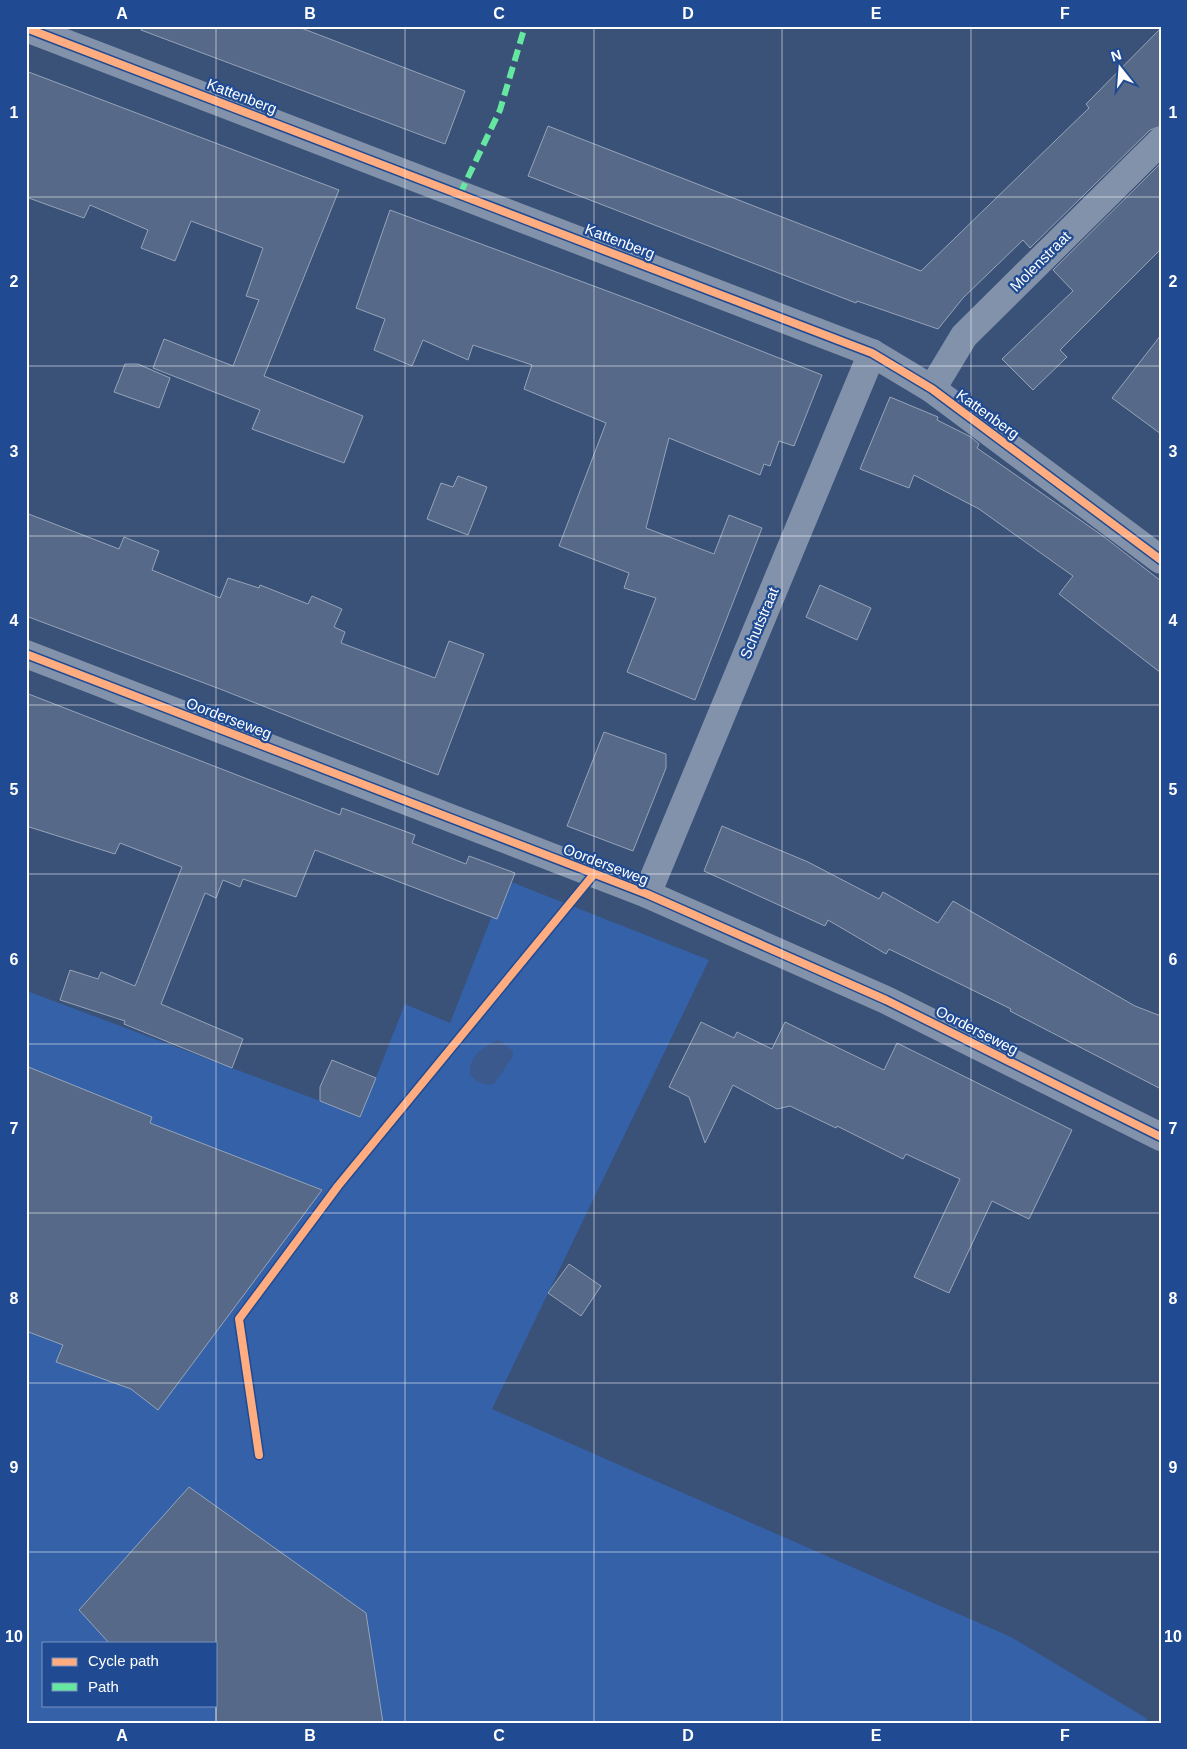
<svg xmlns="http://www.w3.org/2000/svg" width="1187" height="1749" font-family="Arial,sans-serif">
  <rect width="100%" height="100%" fill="#3a5178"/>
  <!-- green -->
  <path fill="#3561a8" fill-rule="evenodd" d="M506,880L709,960L492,1409L1011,1637L1146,1718L1148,1723H26L27,991L331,1105L369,1095L405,1004L450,1023ZM44,1643H216V1705H44Z"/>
  <!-- water -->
  <path fill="#3b598c" d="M498,1040L513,1051V1056L494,1084C484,1085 476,1083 470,1074C469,1056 483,1047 498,1040Z"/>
  <!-- building -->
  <g fill="#566988" stroke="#96a4b9">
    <polygon points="142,26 296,26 465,91 445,144 141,30"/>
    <polygon points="1161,28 1161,126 1150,130 1030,248 1023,240 963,298 938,329 857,301 856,303 528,176 548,126 921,271 1089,108 1086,104"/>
    <polygon points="26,71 339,190 264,376 363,416 344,463 252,429 260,410 153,368 164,339 233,366 259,300 246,296 263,248 191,221 175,261 141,248 148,230 90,205 84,218 26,197"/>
    <polygon points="1161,163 1161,249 1060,350 1067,357 1033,390 1002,359 1073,291 1053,270"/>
    <polygon points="390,210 650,307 822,375 794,446 779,441 770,466 764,464 760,475 669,438 646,528 714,554 729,515 762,528 695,700 627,672 656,598 624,588 629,573 559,546 606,423 524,389 532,365 473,345 468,360 423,340 412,366 374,350 385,319 356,308"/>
    <polygon points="1161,335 1161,434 1112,398"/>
    <polygon points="125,364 138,364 170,378 159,408 114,392"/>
    <polygon points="890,397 938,417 937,420 971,437 979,444 977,448 1103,536 1161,581 1161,673 1059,594 1073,576 979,509 914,475 909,488 860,469"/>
    <polygon points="458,476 487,487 468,535 427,519 441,483 453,487"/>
    <polygon points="26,513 119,549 124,537 159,551 152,570 220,598 228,578 259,588 260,585 308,604 312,596 342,609 334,627 345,632 341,643 435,678 449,641 484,654 438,775 220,689 26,616"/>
    <polygon points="820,585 871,608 857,640 806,617"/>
    <polygon points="26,693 340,815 342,808 415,835 412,843 466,864 469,856 515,873 497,919 315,850 296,897 243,879 240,887 223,880 216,898 205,893 161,1004 243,1039 232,1068 124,1024 125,1021 60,1000 70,970 98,979 101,972 135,986 182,867 120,843 115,854 26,826"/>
    <polygon points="604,732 666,754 666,768 633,851 567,826"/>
    <polygon points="722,826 808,862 879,899 883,892 938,923 953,901 1135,1006 1161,1016 1161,1089 1010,1011 1011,1009 889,949 886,954 828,920 825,926 704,871"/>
    <polygon points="701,1022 734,1038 737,1032 772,1049 785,1022 884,1070 897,1043 1072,1130 1029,1219 992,1201 949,1293 914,1277 960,1179 906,1154 903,1159 837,1126 836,1128 790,1106 777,1109 733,1085 705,1143 689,1097 669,1087"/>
    <polygon points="332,1060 376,1078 360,1117 320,1101 320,1087"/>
    <polygon points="26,1066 152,1117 150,1123 322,1190 158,1410 131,1389 56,1362 63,1345 26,1331"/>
    <polygon points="569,1264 601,1286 581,1316 548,1293"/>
    <polygon points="189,1487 366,1613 383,1723 216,1723 216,1643 109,1643 79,1610"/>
  </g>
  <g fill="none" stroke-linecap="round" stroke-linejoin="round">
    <!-- minor -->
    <g stroke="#8292ab" stroke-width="28">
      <polyline points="26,28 872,353 932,389 1161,560"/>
      <polyline points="932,389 964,336 1161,141"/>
      <polyline points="26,654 647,894 886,1000 1161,1137"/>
      <polyline points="647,894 872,353"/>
    </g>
    <!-- quiet -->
    <polyline stroke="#66e7a1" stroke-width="6" stroke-dasharray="12 6" stroke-linecap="butt" points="460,194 500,110 525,26"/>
    <!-- cycleway casing -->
    <g stroke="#204b92" stroke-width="11">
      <g id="cycleway">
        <polyline points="26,28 872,353 932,389 1161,560"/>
        <polyline points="26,654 647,894 886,1000 1161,1137"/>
        <polyline points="259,1455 239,1319 338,1186 594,874"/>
      </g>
    </g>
    <!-- cycleway -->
    <use href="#cycleway" stroke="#ffac80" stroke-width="8"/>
  </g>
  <!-- grid -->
  <path fill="none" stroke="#fff" stroke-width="1" stroke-opacity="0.55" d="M216,26V1643M405,26V1723M594,26V1723M782,26V1723M971,26V1723M26,197H1161M26,366H1161M26,536H1161M26,705H1161M26,874H1161M26,1044H1161M26,1213H1161M26,1383H1161M26,1552H1161M216,1705V1723"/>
  <g text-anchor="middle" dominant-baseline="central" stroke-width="4.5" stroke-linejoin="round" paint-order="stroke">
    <!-- street labels -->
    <g font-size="15" fill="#fff" stroke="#204b92">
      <text transform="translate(242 96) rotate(21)">Kattenberg</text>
      <text transform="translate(620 241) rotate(21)">Kattenberg</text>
      <text transform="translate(1040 261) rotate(-45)">Molenstraat</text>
      <text transform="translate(988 414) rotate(36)">Kattenberg</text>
      <text transform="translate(759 623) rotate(-67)">Schutstraat</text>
      <text transform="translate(229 718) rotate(21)">Oorderseweg</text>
      <text transform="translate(606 864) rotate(21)">Oorderseweg</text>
      <text transform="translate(977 1030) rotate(27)">Oorderseweg</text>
    </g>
  </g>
  <!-- border -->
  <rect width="1187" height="1749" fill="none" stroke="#204b92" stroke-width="55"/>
  <!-- legend -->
  <rect x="42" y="1642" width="175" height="65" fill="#204b92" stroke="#7993be"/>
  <rect x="52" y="1658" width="25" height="8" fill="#ffac80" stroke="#7993be"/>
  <text x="88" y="1666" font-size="15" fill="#ffffff">Cycle path</text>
  <rect x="52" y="1683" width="25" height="8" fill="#66e7a1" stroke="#7993be"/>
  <text x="88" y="1692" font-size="15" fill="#ffffff">Path</text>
  <!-- north arrow -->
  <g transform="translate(1120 68) rotate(343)" stroke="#204b92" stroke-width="4" paint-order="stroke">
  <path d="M0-4L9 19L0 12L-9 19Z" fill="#ffffff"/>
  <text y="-8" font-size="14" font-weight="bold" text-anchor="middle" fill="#ffffff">N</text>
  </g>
  <rect x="28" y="28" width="1132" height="1694" fill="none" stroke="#fff" stroke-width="2"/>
  <g font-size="16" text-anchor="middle" font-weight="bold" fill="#fff">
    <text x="122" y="19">A</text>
    <text x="310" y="19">B</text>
    <text x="499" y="19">C</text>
    <text x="688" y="19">D</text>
    <text x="876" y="19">E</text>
    <text x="1065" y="19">F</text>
    <text x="14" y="118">1</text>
    <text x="1173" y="118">1</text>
    <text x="14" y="287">2</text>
    <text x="1173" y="287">2</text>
    <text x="14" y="457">3</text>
    <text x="1173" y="457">3</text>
    <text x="14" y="626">4</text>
    <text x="1173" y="626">4</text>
    <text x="14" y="795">5</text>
    <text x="1173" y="795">5</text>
    <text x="14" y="965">6</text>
    <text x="1173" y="965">6</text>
    <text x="14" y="1134">7</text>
    <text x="1173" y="1134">7</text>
    <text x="14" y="1304">8</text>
    <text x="1173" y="1304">8</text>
    <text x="14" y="1473">9</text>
    <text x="1173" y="1473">9</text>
    <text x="14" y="1642">10</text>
    <text x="1173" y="1642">10</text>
    <text x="122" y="1741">A</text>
    <text x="310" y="1741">B</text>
    <text x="499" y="1741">C</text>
    <text x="688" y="1741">D</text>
    <text x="876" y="1741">E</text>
    <text x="1065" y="1741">F</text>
  </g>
</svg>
